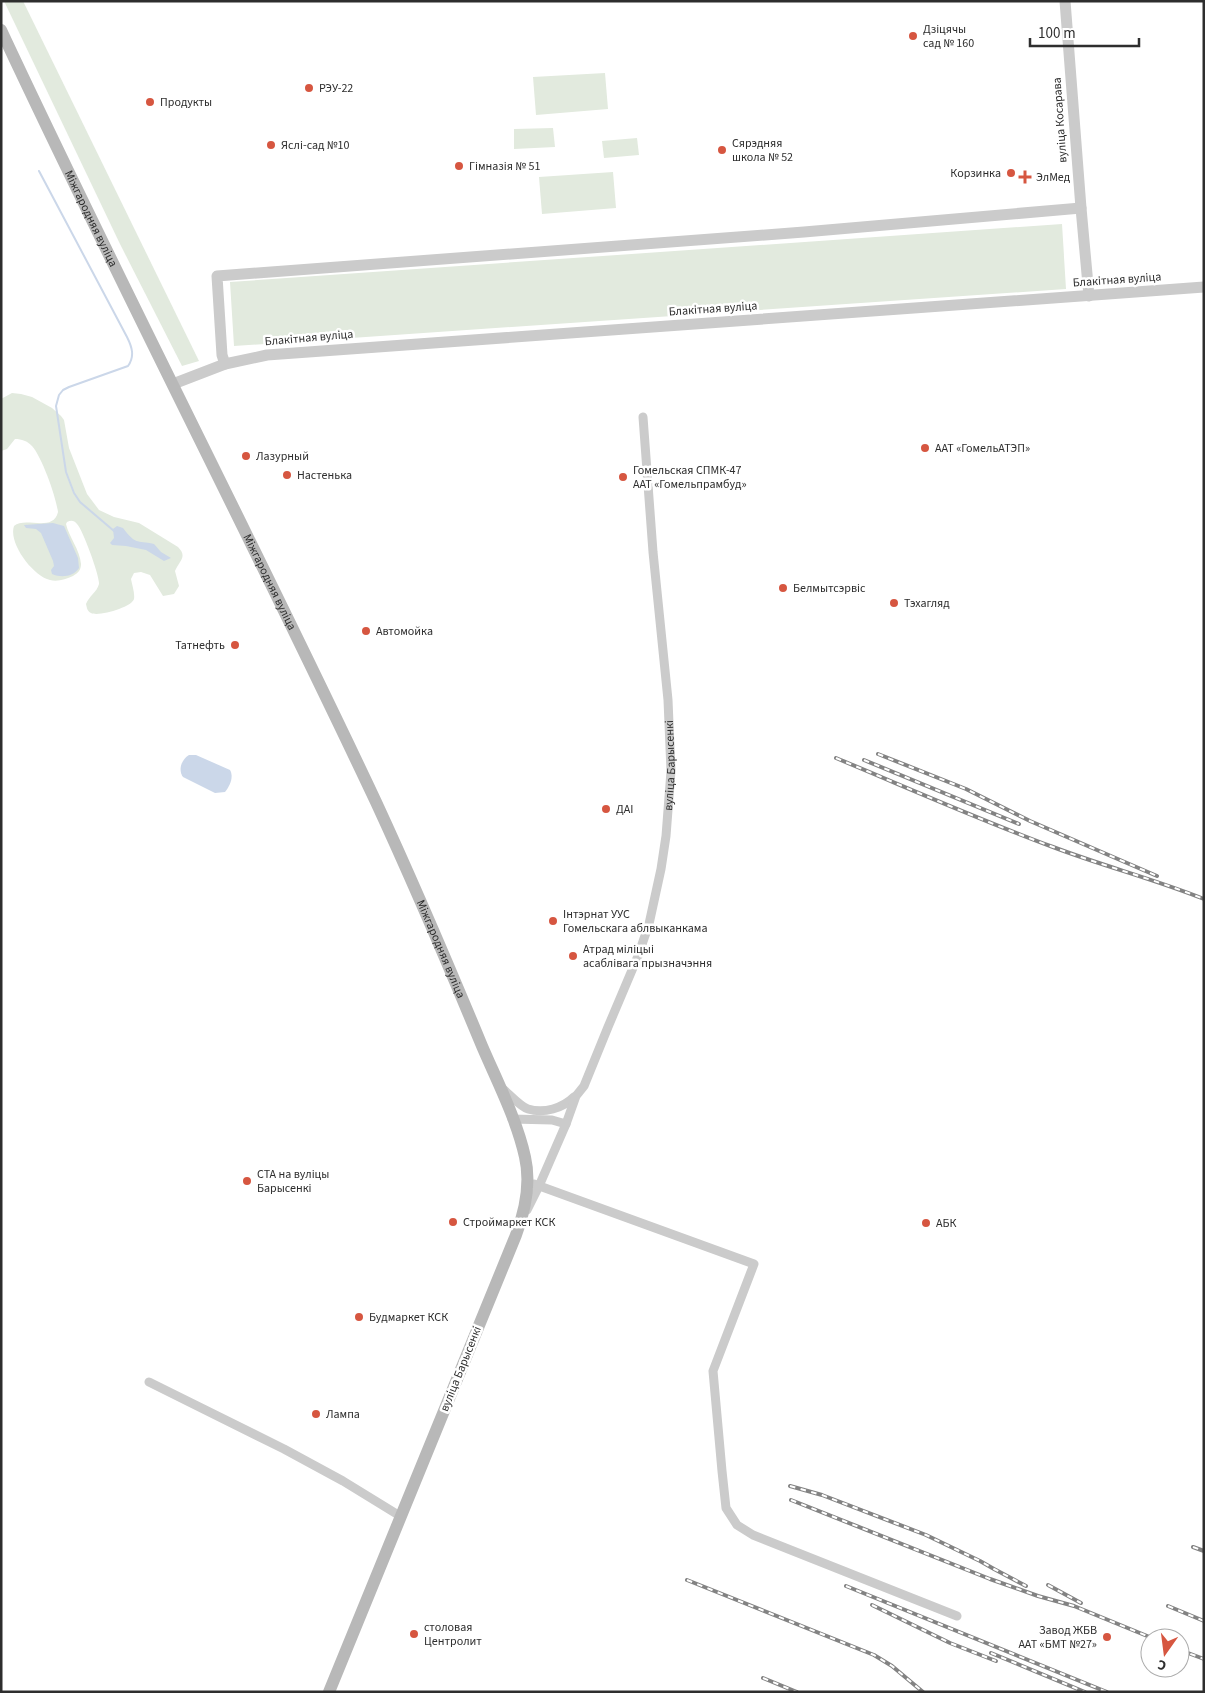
<svg xmlns="http://www.w3.org/2000/svg" width="1205" height="1693" font-family="'Source Sans 3',sans-serif">
  <rect width="100%" height="100%" fill="#fff"/>
  <!-- green -->
  <g fill="#e2eade">
    <polygon points="4,1 23,1 199,361 182,366 120,244"/>
    <polygon points="605,73 608,109 536,115 533,77"/>
    <polygon points="553,128 555,147 514,149 514,129"/>
    <polygon points="637,138 639,155 604,158 602,141"/>
    <polygon points="613,172 616,208 542,214 539,177"/>
    <polygon points="1062,224 1066,289 234,346 230,282"/>
    <path d="M12,393L21,394L32,397L52,408L61,416L64,420L69,448L87,494L99,510L114,517L139,523L178,547C188,557 179,561 175,571L179,586L174,594L163,596L150,575L141,572L134,573L131,579C132,585 135,593 134,599C132,607 99,617 91,613C87,611 87,608 86,604C89,596 97,592 99,584C100,577 83,530 77,524C74,520 71,520 67,522L66,524C69,537 80,550 81,564C81,570 78,573 73,576C66,579 58,582 50,580C33,576 8,543 14,526C25,516 53,533 58,512C56,497 42,457 32,446C27,441 22,439 15,439L7,449L1,451V399Z"/>
  </g>
  <!-- water -->
  <g fill="#cbd7e9">
    <path d="M53,523L64,526L78,558L79,568C73,577 61,578 52,574L51,570L54,566L53,561L41,533L36,529L26,528L24,525Z"/>
    <path d="M117,526L123,528C136,545 136,540 154,544L161,552L171,558L164,561L146,550L126,546L112,545L110,543L114,538L113,529Z"/>
    <path d="M189,755H196L230,770C234,777 230,786 225,792L215,793L183,777C178,770 181,760 189,755Z"/>
  </g>
  <g fill="none" stroke-linecap="round" stroke-linejoin="round">
    <!-- stream -->
    <path stroke="#cbd7e9" stroke-width="2" d="M39,171L127,337C132,347 135,356 128,366L69,387L63,390L59,395L56,406L66,472L74,493L80,502L114,531"/>
    <!-- minor -->
    <g stroke="#cbcbcb" stroke-width="9">
      <path d="M503,1089C509,1094 521,1107 528,1109C544,1114 563,1108 574,1097"/>
      <polyline points="512,1119 552,1120 566,1124"/>
      <polyline points="534,1184 754,1264 713,1371 722,1471 726,1508 737,1525 753,1535 957,1616"/>
      <path id="s1" d="M527,1210L539,1186L566,1124L576,1096L584,1086L608,1027L638,956L649,924L661,869L666,836L671,771L668,700L653,552L643,417"/>
      <polyline points="149,1382 284,1449 343,1481 400,1516"/>
    </g>
    <!-- tertiary -->
    <g stroke="#cbcbcb" stroke-width="11">
      <polyline points="1065,1 1081,208 1089,296"/>
      <polyline points="225,364 222,355 217,276 804,232 1081,208"/>
      <polyline points="173,384 225,364 267,355 1204,287"/>
    </g>
    <!-- secondary -->
    <path stroke="#b8b8b8" stroke-width="12" id="s2" d="M1,30C122,289 254,543 376,802C413,882 448,964 482,1046C497,1081 517,1120 525,1157C531,1183 525,1211 516,1235L329,1692"/>
    <!-- rail casing -->
    <g stroke="#838383" stroke-width="4">
      <g id="rail">
        <polyline points="878,754 966,789 1030,821 1157,876"/>
        <path d="M836,758C908,788 980,820 1053,847C1103,866 1154,879 1204,899"/>
        <polyline points="864,760 1019,824"/>
        <polyline points="790,1486 822,1495 926,1535 980,1561 994,1569 1026,1586"/>
        <polyline points="791,1500 990,1579 1038,1596 1074,1606 1152,1638"/>
        <polyline points="1193,1547 1204,1551"/>
        <polyline points="687,1580 874,1655 892,1666 923,1692"/>
        <polyline points="1048,1585 1081,1603"/>
        <polyline points="846,1586 1107,1692"/>
        <polyline points="872,1605 950,1643 996,1661"/>
        <polyline points="1168,1606 1204,1621"/>
        <polyline points="1180,1650 1204,1659"/>
        <polyline points="991,1653 1085,1692"/>
        <polyline points="763,1678 797,1692"/>
      </g>
    </g>
    <!-- rail -->
    <use href="#rail" stroke="#fff" stroke-width="2" stroke-dasharray="5.5" stroke-linecap="butt"/>
  </g>
  <!-- markers -->
  <g fill="#d65640" stroke="#fff" stroke-width="2">
    <circle cx="913" cy="36" r="5"/>
    <circle cx="309" cy="88" r="5"/>
    <circle cx="150" cy="102" r="5"/>
    <circle cx="271" cy="145" r="5"/>
    <circle cx="722" cy="150" r="5"/>
    <circle cx="459" cy="166" r="5"/>
    <circle cx="1011" cy="173" r="5"/>
    <path d="M1022.5 169.5h5v5h5v5h-5v5h-5v-5h-5v-5h5z"/>
    <circle cx="925" cy="448" r="5"/>
    <circle cx="246" cy="456" r="5"/>
    <circle cx="287" cy="475" r="5"/>
    <circle cx="623" cy="477" r="5"/>
    <circle cx="783" cy="588" r="5"/>
    <circle cx="894" cy="603" r="5"/>
    <circle cx="366" cy="631" r="5"/>
    <circle cx="235" cy="645" r="5"/>
    <circle cx="606" cy="809" r="5"/>
    <circle cx="553" cy="921" r="5"/>
    <circle cx="573" cy="956" r="5"/>
    <circle cx="247" cy="1181" r="5"/>
    <circle cx="453" cy="1222" r="5"/>
    <circle cx="926" cy="1223" r="5"/>
    <circle cx="359" cy="1317" r="5"/>
    <circle cx="316" cy="1414" r="5"/>
    <circle cx="414" cy="1634" r="5"/>
    <circle cx="1107" cy="1637" r="5"/>
  </g>
  <g text-anchor="middle" dominant-baseline="central" stroke-width="5" stroke-linejoin="round" paint-order="stroke">
    <!-- poi labels -->
    <g font-size="12" fill="#2e2e2e" stroke="#fff" text-anchor="start">
      <text x="923" y="29">Дзіцячы<tspan x="923" dy="14">сад № 160</tspan></text>
      <text x="319" y="88">РЭУ-22</text>
      <text x="160" y="102">Продукты</text>
      <text x="732" y="143">Сярэдняя<tspan x="732" dy="14">школа № 52</tspan></text>
      <text x="281" y="145">Яслі-сад №10</text>
      <text x="469" y="166">Гімназія № 51</text>
      <text x="1001" y="173" text-anchor="end">Корзинка</text>
      <text x="1036" y="177">ЭлМед</text>
      <text x="935" y="448">ААТ «ГомельАТЭП»</text>
      <text x="256" y="456">Лазурный</text>
      <text x="633" y="470">Гомельская СПМК-47<tspan x="633" dy="14">ААТ «Гомельпрамбуд»</tspan></text>
      <text x="297" y="475">Настенька</text>
      <text x="793" y="588">Белмытсэрвіс</text>
      <text x="904" y="603">Тэхагляд</text>
      <text x="376" y="631">Автомойка</text>
      <text x="225" y="645" text-anchor="end">Татнефть</text>
      <text x="616" y="809">ДАІ</text>
      <text x="563" y="914">Інтэрнат УУС<tspan x="563" dy="14">Гомельскага аблвыканкама</tspan></text>
      <text x="583" y="949">Атрад міліцыі<tspan x="583" dy="14">асаблівага прызначэння</tspan></text>
      <text x="257" y="1174">СТА на вуліцы<tspan x="257" dy="14">Барысенкі</tspan></text>
      <text x="463" y="1222">Строймаркет КСК</text>
      <text x="936" y="1223">АБК</text>
      <text x="369" y="1317">Будмаркет КСК</text>
      <text x="326" y="1414">Лампа</text>
      <text x="424" y="1627">столовая<tspan x="424" dy="14">Центролит</tspan></text>
      <text x="1097" y="1630" text-anchor="end">Завод ЖБВ<tspan x="1097" dy="14">ААТ «БМТ №27»</tspan></text>
    </g>
    <!-- street labels -->
    <g font-size="12" fill="#2e2e2e" stroke="#fff">
      <text transform="translate(1060 120) rotate(-94)">вуліца Косарава</text>
      <text stroke="none"><textPath href="#s2" startOffset="209">Міжгародняя вуліца</textPath></text>
      <text transform="translate(1117 280) rotate(-4)">Блакітная вуліца</text>
      <text transform="translate(713 309) rotate(-4)">Блакітная вуліца</text>
      <text transform="translate(309 338) rotate(-5)">Блакітная вуліца</text>
      <text stroke="none"><textPath href="#s2" startOffset="614">Міжгародняя вуліца</textPath></text>
      <text stroke="none"><textPath href="#s1" startOffset="472">вуліца Барысенкі</textPath></text>
      <text stroke="none"><textPath href="#s2" startOffset="1019">Міжгародняя вуліца</textPath></text>
      <text transform="translate(461 1369) rotate(-68)">вуліца Барысенкі</text>
    </g>
  </g>
  <!-- border -->
  <rect width="1205" height="1693" fill="none" stroke="#2e2e2e" stroke-width="5"/>
  <!-- north arrow -->
  <g transform="translate(1165 1653) rotate(194)"><circle r="24" fill="#ffffff" stroke="#ababab"/>
  <path d="M0-4L9 19L0 12L-9 19Z" fill="#d65640"/>
  <text y="-8" font-size="14" font-weight="bold" text-anchor="middle" fill="#2e2e2e">С</text>
  </g>
  <!-- scale -->
  <path d="M1030 38v8h109v-8" fill="none" stroke="#2e2e2e" stroke-width="2.5"/>
  <text x="1038" y="38" font-size="15" fill="#2e2e2e" stroke="#ffffff" stroke-width="4" paint-order="stroke">100 m</text>
</svg>
